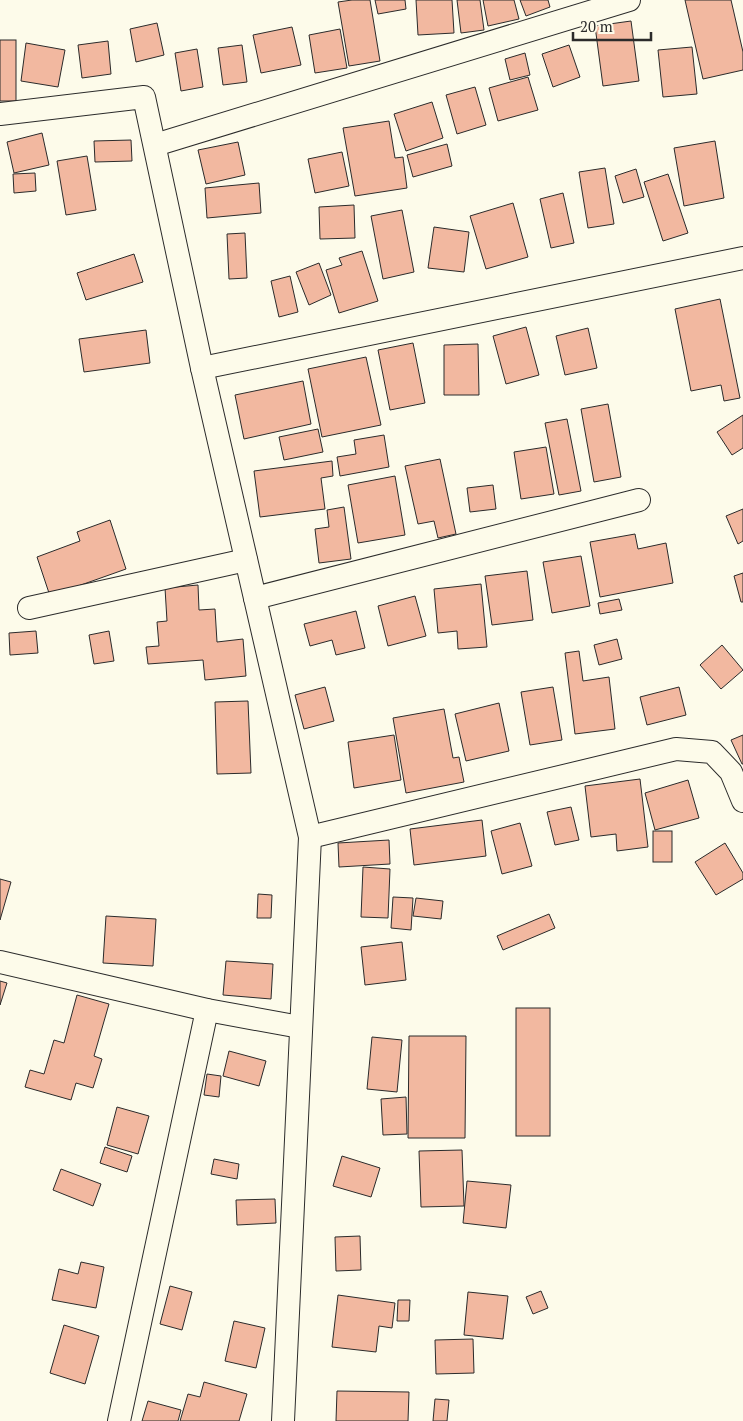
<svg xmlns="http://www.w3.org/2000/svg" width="743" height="1421" font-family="'PT Serif',serif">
  <rect width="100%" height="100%" fill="#fdfbea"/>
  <!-- building -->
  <g fill="#f2b8a0" stroke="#2b2b2b">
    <polygon points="352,0 370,0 380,61 349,66 338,2"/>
    <polygon points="375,0 405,0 406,9 378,14"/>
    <polygon points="416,0 452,0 454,33 418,35"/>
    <polygon points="457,0 480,0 484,30 461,33"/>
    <polygon points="483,0 514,0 519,19 488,26"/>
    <polygon points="520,0 548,0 550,7 526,16"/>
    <polygon points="685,0 731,0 743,52 743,70 703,79"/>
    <polygon points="631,21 639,81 603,86 595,26"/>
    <polygon points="157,23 164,55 136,62 130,29"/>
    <polygon points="292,27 301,65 261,73 253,35"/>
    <polygon points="340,29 347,68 315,73 309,35"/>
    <rect x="0" y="40" width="16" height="61"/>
    <polygon points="108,41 111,74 82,78 78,45"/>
    <polygon points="26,43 65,50 58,87 21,81"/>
    <polygon points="242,45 247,82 223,85 218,48"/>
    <polygon points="569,45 580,77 553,87 542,54"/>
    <polygon points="692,47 697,94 663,97 658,50"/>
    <polygon points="197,49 203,87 181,91 175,53"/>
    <polygon points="525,53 530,75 510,80 505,59"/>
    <polygon points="528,77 538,110 498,121 489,88"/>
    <polygon points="475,87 486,125 457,134 446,95"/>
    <polygon points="432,102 443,138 406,151 394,114"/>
    <polygon points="389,121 395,158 403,157 407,188 355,196 343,128"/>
    <polygon points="42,133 49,165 14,173 7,142"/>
    <polygon points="131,140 132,161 95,162 94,141"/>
    <polygon points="715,141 724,198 684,206 674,148"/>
    <polygon points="238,142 245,175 206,184 198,150"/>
    <polygon points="447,144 452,166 413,177 407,155"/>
    <polygon points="342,152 349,186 315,193 308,159"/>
    <polygon points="87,156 96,210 66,215 57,161"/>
    <polygon points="605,168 614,224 588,228 579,172"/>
    <polygon points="636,169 644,197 623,203 615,176"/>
    <polygon points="35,173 36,191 14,193 13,174"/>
    <polygon points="668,174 688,233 663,241 644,182"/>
    <polygon points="259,183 261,213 207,218 205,188"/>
    <polygon points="563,193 574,243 551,248 540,199"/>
    <polygon points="513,203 528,257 486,269 470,216"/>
    <polygon points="354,205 355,238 320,239 319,207"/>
    <polygon points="402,210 414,272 383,279 371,216"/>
    <polygon points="434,227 469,232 464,272 428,268"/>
    <polygon points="245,233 247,278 229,279 227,234"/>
    <polygon points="362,251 378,301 339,313 326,270 342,265 339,258"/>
    <polygon points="134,254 143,282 86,300 77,273"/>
    <polygon points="319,263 331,295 309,305 296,272"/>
    <polygon points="290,276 298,312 279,317 271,281"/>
    <polygon points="720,299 740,398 724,401 721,385 691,391 675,309"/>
    <polygon points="526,327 539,375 506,384 493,336"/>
    <polygon points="588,328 597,368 565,375 556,336"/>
    <polygon points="146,330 150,363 84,372 79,339"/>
    <polygon points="413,343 425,403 390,410 378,350"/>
    <polygon points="478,344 479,395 444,395 444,345"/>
    <polygon points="366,357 381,425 322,437 308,369"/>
    <polygon points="303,381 311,424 244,439 235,395"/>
    <polygon points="608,404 621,477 594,482 581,409"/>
    <polygon points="743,415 743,448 732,455 717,432"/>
    <polygon points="567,419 581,491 559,495 545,423"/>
    <polygon points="318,429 323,452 284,460 279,437"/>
    <polygon points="384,435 389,467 340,476 337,457 356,454 354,440"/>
    <polygon points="546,447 554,494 521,499 514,452"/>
    <polygon points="440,459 456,534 438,538 434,521 418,524 405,466"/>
    <polygon points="332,461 333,476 321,478 325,509 260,517 254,471"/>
    <polygon points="395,476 405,535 358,543 348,485"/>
    <polygon points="493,485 496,509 470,512 467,488"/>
    <polygon points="344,507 351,559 319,563 315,529 329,527 327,510"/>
    <polygon points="743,509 743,541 738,544 726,516"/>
    <polygon points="110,520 126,569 50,596 37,557 80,541 77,532"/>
    <polygon points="635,534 638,549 666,543 673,583 600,597 590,542"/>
    <polygon points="581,556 590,606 552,613 543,562"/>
    <polygon points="527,571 533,620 492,625 485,576"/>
    <polygon points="743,573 743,602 741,602 734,576"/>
    <polygon points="481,584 487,647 458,649 457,631 438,633 434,589"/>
    <polygon points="198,585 199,610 215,609 217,642 243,639 246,676 205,680 203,660 148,664 146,647 159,646 157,622 167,621 165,588"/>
    <polygon points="415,596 426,636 388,646 378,606"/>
    <polygon points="619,599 622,610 600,614 598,603"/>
    <polygon points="356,611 365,648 336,655 332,640 310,646 304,624"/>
    <polygon points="36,631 38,653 10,655 9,633"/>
    <polygon points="109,631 114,661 94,664 89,635"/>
    <polygon points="617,639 622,659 599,665 594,645"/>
    <polygon points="722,645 743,670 721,689 700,665"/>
    <polygon points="579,651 583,681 609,677 615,729 575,734 565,653"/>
    <polygon points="325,687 334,721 304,729 295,695"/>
    <polygon points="553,687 562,740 530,745 521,692"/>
    <polygon points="679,687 686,715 647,725 640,697"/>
    <polygon points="248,701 251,773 217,774 215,702"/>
    <polygon points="499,703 509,751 466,761 455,714"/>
    <polygon points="444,709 453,758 459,757 464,782 406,793 393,718"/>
    <polygon points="394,735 401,780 354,788 348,742"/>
    <polygon points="743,735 743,764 742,764 731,740"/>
    <polygon points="640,779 648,847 617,851 616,834 591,837 585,786"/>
    <polygon points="688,780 699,818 655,830 645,793"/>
    <polygon points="571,807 579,840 555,845 547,812"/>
    <polygon points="482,820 486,856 414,865 410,829"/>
    <polygon points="520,823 532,866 502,874 491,831"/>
    <rect x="653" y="831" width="19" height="31"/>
    <polygon points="389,840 390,864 339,867 338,843"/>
    <polygon points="725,843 743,873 743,879 716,895 695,862"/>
    <polygon points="363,867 390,869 388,918 361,917"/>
    <polygon points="0,879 11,882 0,920"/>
    <polygon points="258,894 272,895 271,918 257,918"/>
    <polygon points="393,897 413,898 411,930 391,928"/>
    <polygon points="416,898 443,901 441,919 413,916"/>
    <polygon points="549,914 555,928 503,950 497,936"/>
    <polygon points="106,916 156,919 153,966 103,963"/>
    <polygon points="402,942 406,980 365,985 361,947"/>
    <polygon points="226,961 273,964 271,999 223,995"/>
    <polygon points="0,981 7,983 0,1005"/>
    <polygon points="77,995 109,1004 94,1056 102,1059 93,1088 76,1083 71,1100 25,1087 30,1070 44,1074 54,1040 64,1043"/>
    <rect x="516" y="1008" width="34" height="128"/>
    <polygon points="409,1036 466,1036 465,1138 408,1138"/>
    <polygon points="372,1037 402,1040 397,1092 367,1089"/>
    <polygon points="229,1051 266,1061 259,1086 223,1076"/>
    <polygon points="207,1074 221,1076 219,1097 204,1095"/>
    <polygon points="406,1097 407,1134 383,1135 381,1099"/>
    <polygon points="117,1107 149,1116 138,1154 107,1145"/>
    <polygon points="105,1147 132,1156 127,1172 100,1163"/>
    <polygon points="462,1150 464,1206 421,1207 419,1151"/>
    <polygon points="342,1156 380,1168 371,1197 333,1186"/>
    <polygon points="214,1159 239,1164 237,1179 211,1174"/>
    <polygon points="61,1169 101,1184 93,1206 53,1190"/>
    <polygon points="467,1181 511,1185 506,1228 463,1223"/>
    <polygon points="275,1199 276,1223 237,1225 236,1200"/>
    <polygon points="360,1236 361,1270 336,1271 335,1237"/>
    <polygon points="81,1262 104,1267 96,1308 52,1300 59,1269 78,1274"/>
    <polygon points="170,1286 192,1292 182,1330 160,1324"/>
    <polygon points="541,1291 548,1308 533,1314 526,1297"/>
    <polygon points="468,1292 508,1296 503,1339 464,1335"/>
    <polygon points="338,1295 395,1303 392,1328 379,1326 376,1352 332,1347"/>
    <polygon points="398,1300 410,1300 409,1321 397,1321"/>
    <polygon points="234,1321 265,1328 256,1368 225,1361"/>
    <polygon points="64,1325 99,1336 85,1384 50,1373"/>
    <polygon points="473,1339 474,1373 436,1374 435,1340"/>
    <polygon points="204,1382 247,1394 239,1421 180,1421 188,1394 200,1397"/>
    <polygon points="337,1391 409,1392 408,1421 336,1421"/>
    <polygon points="435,1399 449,1400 447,1421 433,1421"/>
    <polygon points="148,1401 181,1410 178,1421 142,1421"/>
  </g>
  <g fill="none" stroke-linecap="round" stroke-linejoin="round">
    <!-- minor casing -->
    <g stroke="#2b2b2b" stroke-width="24">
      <g id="minor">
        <polyline points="0,114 144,97 202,368 310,837 283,1421"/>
        <polyline points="155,145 629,0"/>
        <polyline points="202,368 743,258"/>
        <polyline points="255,598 639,500"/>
        <polyline points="29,608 246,560"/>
        <polyline points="310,837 676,749 712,752 731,772 743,801"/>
        <polyline points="0,962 207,1010 300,1027"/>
        <polyline points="119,1421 207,1010"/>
      </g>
    </g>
    <!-- minor -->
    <use href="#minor" stroke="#fdfbea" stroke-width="22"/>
  </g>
  <!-- scale -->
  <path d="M573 32v8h78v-8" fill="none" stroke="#2b2b2b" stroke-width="2.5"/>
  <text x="580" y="32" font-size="15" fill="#2b2b2b" stroke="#fdfbea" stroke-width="4" paint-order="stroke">20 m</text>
</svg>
